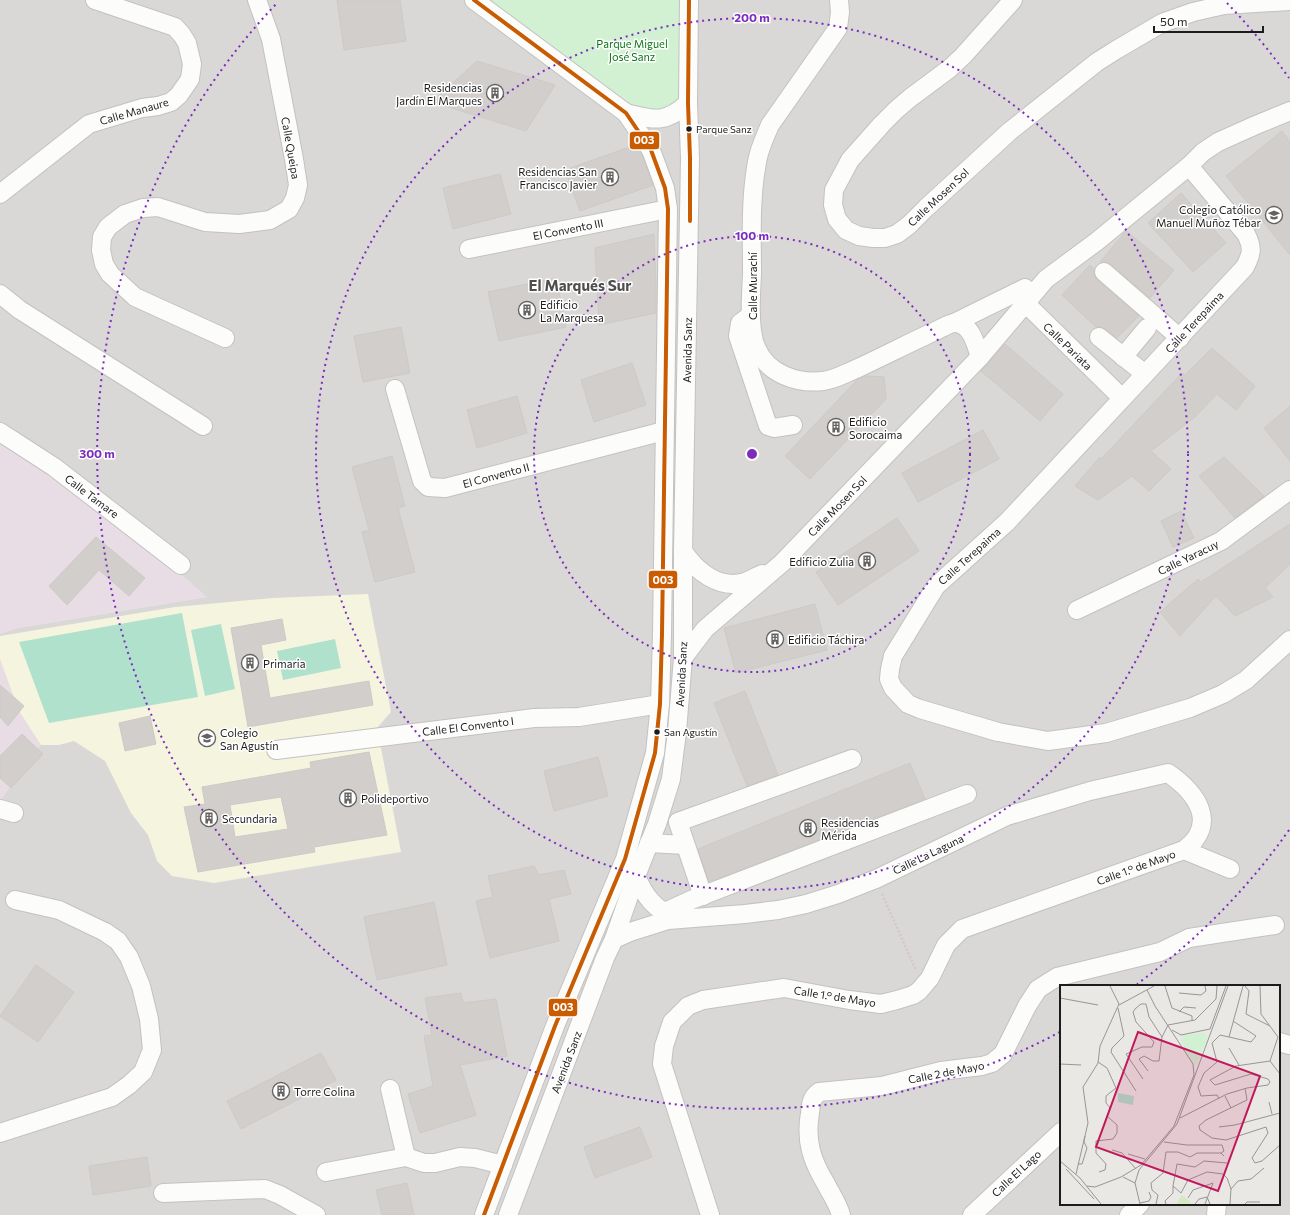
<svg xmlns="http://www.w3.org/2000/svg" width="1290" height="1215" font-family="Commissioner,sans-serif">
  <rect width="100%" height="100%" fill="#eae8e5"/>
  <!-- residential -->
  <path fill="#d9d8d6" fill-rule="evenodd" d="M0,0H1290V1215H0V801L19,711L0,659V634L18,628L207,597L0,434ZM1061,986H1279V1204H1061Z"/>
  <!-- industrial -->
  <g fill="#e8dde4">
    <polygon points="0,434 138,536 207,597 18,628 0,634"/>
    <polygon points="0,659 19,711 41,745 0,801"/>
  </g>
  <!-- education -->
  <polygon fill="#f5f4df" points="368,594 391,712 376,729 381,748 401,852 214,883 172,876 157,861 148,835 131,813 105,761 74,741 59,745 41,745 19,711 0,659 0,636 175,607 273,598"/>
  <!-- park -->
  <polygon fill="#d2f1d2" points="489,0 681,0 683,100 677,111 646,116 522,30"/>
  <!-- pitch -->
  <g fill="#b0e1cd">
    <polygon points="182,613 198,697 49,723 19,642"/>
    <polygon points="221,624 235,689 205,696 191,630"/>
    <polygon points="335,639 341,668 283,680 277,651"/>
  </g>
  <!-- building -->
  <g fill="#d1cecc" stroke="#cdcac6" fill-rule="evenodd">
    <polygon points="337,0 400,0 406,41 344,50"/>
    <polygon points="477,61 555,85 526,131 432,102"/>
    <polygon points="1282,131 1290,142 1290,255 1226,176"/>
    <polygon points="635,145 642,155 653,185 580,211 565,170"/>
    <polygon points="500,174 511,214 453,229 443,188"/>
    <polygon points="1181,193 1226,243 1193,272 1148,223"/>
    <polygon points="1126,231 1174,270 1150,298 1111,264 1106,262 1100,262"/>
    <polygon points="654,234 656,287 656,313 599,325 595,248"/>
    <polygon points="1090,265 1094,269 1094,275 1097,280 1139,316 1117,338 1105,329 1101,327 1096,327 1062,295"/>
    <polygon points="556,278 566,327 499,341 488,292"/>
    <polygon points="401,327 410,373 363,382 354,336"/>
    <polygon points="1005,344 1063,394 1040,421 981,371"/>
    <polygon points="1212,348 1255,386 1236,410 1217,394 1195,417 1151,451 1171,469 1149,491 1132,476 1098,500 1075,486 1100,457 1101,459 1182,373 1185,375"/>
    <polygon points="632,363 646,405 594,422 581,380"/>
    <polygon points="866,376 884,377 886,399 810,479 785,456 857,380"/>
    <polygon points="517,396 527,433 477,448 467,410"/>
    <polygon points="1290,406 1290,461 1264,428"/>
    <polygon points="983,430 999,459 918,502 902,473"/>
    <polygon points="392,456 405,506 398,508 415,572 375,582 362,532 369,530 352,467"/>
    <polygon points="1224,457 1264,496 1235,518 1199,476"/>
    <polygon points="1181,511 1194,538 1173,547 1161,521"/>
    <polygon points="897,518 919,551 838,605 816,572"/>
    <polygon points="1290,524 1290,564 1265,588 1273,597 1235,616 1216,596 1180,636 1160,612 1198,579 1201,582"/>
    <polygon points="96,537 145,578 129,596 99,570 67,605 49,586"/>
    <polygon points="815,604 827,650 736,673 724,628"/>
    <polygon points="282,619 286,640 261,645 270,698 369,681 373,705 248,727 231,628"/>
    <polygon points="0,685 24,706 8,726 0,717"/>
    <polygon points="745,691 778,775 747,786 714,703"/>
    <polygon points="150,716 156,744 125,751 119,723"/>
    <polygon points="22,734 43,754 11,788 0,778 0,756"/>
    <path d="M369,752L387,835L314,847L315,852L198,872L184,807L205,804L202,787L311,768L310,762ZM281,797L288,829L235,837L230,805Z"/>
    <polygon points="598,757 608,796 554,811 544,771"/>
    <polygon points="910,763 925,799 709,882 698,849"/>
    <polygon points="534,866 539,875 564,870 571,894 549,899 559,941 490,958 476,901 493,897 488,876"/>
    <polygon points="434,902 447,965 377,980 364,917"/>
    <polygon points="36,965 74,992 38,1042 0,1016"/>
    <polygon points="461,993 463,1003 496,999 507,1056 460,1065 476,1115 420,1133 408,1094 433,1086 424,1036 432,1035 425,998"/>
    <polygon points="321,1053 336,1080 241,1129 227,1101"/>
    <polygon points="640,1127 652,1157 595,1178 584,1147"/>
    <polygon points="147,1157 151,1186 93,1195 89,1166"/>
    <polygon points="407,1183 414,1215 382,1215 376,1190"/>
  </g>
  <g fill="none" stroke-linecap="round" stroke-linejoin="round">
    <!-- minor casing -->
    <g stroke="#c3c2c1" stroke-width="20">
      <g id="minor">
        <polyline points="474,0 626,113 651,150 665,188 668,209 662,634 660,704 655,753 625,859 555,1026 484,1215"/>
        <path d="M839,0L840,12L838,28L770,125C765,137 759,149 757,162C750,199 752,237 752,274C751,294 748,331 757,349C768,374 797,384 823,381C834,380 846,373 856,369C882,357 907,344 933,332C939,330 949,323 955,323C971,323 976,345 980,357"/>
        <polyline points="1013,0 963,56 949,69 910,98 896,110 882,124 850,160 834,190 833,205 837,219 846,230 859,236 873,238 885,238 897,234 909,225 926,208 1010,131 1097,62 1116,50 1162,23 1193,12 1224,5 1290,1"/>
        <path d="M626,113C655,120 665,124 688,103"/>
        <path d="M1189,166L1246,234C1253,248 1252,253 1245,267L1007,522L936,586L893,656L890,669L889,679L893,688L908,704L920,709L998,732L1048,741L1106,733L1190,708L1223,694L1246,680L1290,640"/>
        <polyline points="0,194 89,124 142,108 158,106 171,102 179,95 190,79 192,64 187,43 182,35 175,27 95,0"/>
        <polyline points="469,249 668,209"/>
        <polyline points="1104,272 1180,338"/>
        <polyline points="1015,293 1122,398"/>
        <polyline points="0,294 20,310 203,426"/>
        <polyline points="751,315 740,323 738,336 768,426 774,428 793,425"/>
        <polyline points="954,323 1025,288"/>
        <polyline points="1099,337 1145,374"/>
        <polyline points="225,338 135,297 110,274 104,264 101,250 102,237 108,227 125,214 143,208 158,207 205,222 239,224 270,220 289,209 295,198 298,185 294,159 271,39 257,0"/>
        <polyline points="1123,357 1147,328"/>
        <polyline points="395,389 422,481 428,487 445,488 664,431"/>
        <polyline points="0,432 54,467 181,565"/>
        <path d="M683,551C696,571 719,590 745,582C751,580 757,576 762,574"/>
        <polyline points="1077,610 1221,541 1290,490"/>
        <polyline points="683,658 705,629 782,563 980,357 1046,279 1096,242 1189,166 1203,152 1218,142 1256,125 1290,111"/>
        <polyline points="276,750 534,718 579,717 660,704"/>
        <polyline points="0,809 14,813"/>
        <polyline points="649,843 685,845"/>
        <path d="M636,876C644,895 655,911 676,917"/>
        <polyline points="703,896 678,822 852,759"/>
        <polyline points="665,912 691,900 967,794"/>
        <path d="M614,939L630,932L668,920L745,914L778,910L806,904L838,894L876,879L1007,816L1090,791L1168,773C1197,793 1219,824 1184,850L1230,869"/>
        <polyline points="1279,1042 1290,1045"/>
        <polyline points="390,1089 406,1157"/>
        <polyline points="0,1133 112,1097 129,1085 143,1072 152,1050 149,1019 141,986 129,957 118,941 105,932 59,910 15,900"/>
        <polyline points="326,1172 406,1157 424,1163 435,1163 460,1157 475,1158 503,1165"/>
        <polyline points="163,1193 265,1189 280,1195 316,1215"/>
        <polyline points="508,1215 605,958 614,939 636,876 657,824 671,779 677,732 683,658 683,551 690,158 688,103 689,0"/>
        <polyline points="710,1215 662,1064 664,1046 672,1022 688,1006 703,1000 784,988 849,1000 881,1004 897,1000 913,995 919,991 930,978 946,945 962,929 1184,850"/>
        <path d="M841,1215C838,1204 831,1194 826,1184C812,1161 805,1141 810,1113C811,1104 811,1098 819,1092L882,1086L941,1071L982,1066L992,1063L1003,1054L1027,1006L1038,989L1057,977L1160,952L1189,938L1275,925"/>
        <polyline points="972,1215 1061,1132"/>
        <polyline points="1129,1215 1140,1204"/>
        <polyline points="1216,1215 1217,1204"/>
      </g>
    </g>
    <!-- path -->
    <polyline stroke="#d5c7c4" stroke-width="2.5" stroke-dasharray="2 2" stroke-linecap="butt" points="882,894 916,970"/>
    <!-- minor -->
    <use href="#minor" stroke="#fcfcfb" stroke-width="18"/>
    <!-- bus-1 casing -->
    <g stroke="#fff" stroke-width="7">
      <g id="bus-1">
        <polyline points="474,0 626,113 651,150 665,188 668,209 662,634 660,704 655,753 625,859 555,1026 484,1215"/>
        <polyline points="689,0 688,103 690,158 690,221"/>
      </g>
    </g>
    <!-- bus-1 -->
    <use href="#bus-1" stroke="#c95b00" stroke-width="4"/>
  </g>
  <!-- distance rings -->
  <g fill="none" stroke="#7b2cbf" stroke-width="2" stroke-dasharray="2 4">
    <circle cx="752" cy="454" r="218"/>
    <circle cx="752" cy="454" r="436"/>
    <path d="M1289 830A655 655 0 0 1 1137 984M1060 1032A655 655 0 0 1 277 3M1227 3A655 655 0 0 1 1289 78"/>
  </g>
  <!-- icons -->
  <defs>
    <g id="building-ring" transform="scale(0.9)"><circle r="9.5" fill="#fff" stroke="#646362" stroke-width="1.5"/><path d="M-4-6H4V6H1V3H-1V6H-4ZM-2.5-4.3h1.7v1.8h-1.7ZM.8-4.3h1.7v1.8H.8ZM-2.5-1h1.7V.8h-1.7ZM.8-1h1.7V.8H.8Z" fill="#646362"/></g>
    <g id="school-ring" transform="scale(0.9)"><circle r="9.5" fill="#fff" stroke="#646362" stroke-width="1.5"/><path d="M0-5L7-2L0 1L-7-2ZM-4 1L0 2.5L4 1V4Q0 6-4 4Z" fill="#646362"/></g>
  </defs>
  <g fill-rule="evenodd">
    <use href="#building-ring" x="495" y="93"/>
    <use href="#building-ring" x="610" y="177"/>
    <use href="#school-ring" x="1274" y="215"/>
    <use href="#building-ring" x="527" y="310"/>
    <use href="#building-ring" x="836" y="427"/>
    <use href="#building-ring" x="867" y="561"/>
    <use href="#building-ring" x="775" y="639"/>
    <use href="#building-ring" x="250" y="663"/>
    <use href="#school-ring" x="207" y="738"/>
    <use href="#building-ring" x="348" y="798"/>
    <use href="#building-ring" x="209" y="818"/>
    <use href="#building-ring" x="808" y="828"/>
    <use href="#building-ring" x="281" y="1091"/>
  </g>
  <!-- markers -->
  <g fill="#1c1c1c" stroke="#fff" stroke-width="1.5">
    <circle cx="689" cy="129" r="3.5"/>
    <circle cx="657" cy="732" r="3.5"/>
  </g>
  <g text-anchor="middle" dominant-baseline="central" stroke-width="3" stroke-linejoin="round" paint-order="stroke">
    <!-- bus labels -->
    <g font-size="10" fill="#1c1c1c" stroke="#fff" text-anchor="start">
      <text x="696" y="129">Parque Sanz</text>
      <text x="664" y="732">San Agustín</text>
    </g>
    <!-- park labels -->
    <g font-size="11" fill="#0d7617" stroke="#fff">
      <text x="632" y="43">Parque Miguel<tspan x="632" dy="13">José Sanz</tspan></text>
    </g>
    <!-- poi labels -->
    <g font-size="11" fill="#1c1c1c" stroke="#fff" text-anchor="start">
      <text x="482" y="87" text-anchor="end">Residencias<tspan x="482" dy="13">Jardín El Marques</tspan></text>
      <text x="597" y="171" text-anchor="end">Residencias San<tspan x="597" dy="13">Francisco Javier</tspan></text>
      <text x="1261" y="209" text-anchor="end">Colegio Católico<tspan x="1261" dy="13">Manuel Muñoz Tébar</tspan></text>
      <text x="540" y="304">Edificio<tspan x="540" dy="13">La Marquesa</tspan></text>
      <text x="849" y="421">Edificio<tspan x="849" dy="13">Sorocaima</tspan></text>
      <text x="854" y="561" text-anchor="end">Edificio Zulia</text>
      <text x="788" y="639">Edificio Táchira</text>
      <text x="263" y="663">Primaria</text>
      <text x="220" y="732">Colegio<tspan x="220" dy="13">San Agustín</tspan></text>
      <text x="361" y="798">Polideportivo</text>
      <text x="222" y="818">Secundaria</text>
      <text x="821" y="822">Residencias<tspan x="821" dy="13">Mérida</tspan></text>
      <text x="294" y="1091">Torre Colina</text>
    </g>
    <!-- street labels -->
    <g font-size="11" fill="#1c1c1c" stroke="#fff">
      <text transform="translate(134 111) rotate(-16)">Calle Manaure</text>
      <text transform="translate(291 148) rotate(80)">Calle Queipa</text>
      <text transform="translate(938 197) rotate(-43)">Calle Mosen Sol</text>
      <text transform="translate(568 229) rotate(-11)">El Convento III</text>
      <text transform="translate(752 286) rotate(-90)">Calle Murachí</text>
      <text transform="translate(1194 322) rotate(-47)">Calle Terepaima</text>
      <text transform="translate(1068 346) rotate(44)">Calle Pariata</text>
      <text transform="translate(687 350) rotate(-89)">Avenida Sanz</text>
      <text transform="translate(496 475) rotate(-15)">El Convento II</text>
      <text transform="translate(92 496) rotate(37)">Calle Tamare</text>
      <text transform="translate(837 506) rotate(-46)">Calle Mosen Sol</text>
      <text transform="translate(969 556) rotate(-42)">Calle Terepaima</text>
      <text transform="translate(1188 557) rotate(-26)">Calle Yaracuy</text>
      <text transform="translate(681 674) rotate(-87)">Avenida Sanz</text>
      <text transform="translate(468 726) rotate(-7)">Calle El Convento I</text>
      <text transform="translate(928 854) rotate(-26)">Calle La Laguna</text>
      <text transform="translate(1136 867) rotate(-20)">Calle 1.° de Mayo</text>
      <text transform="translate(835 996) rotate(9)">Calle 1.° de Mayo</text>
      <text transform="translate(566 1062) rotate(-69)">Avenida Sanz</text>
      <text transform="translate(946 1072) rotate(-11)">Calle 2 de Mayo</text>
      <text transform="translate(1016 1173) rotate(-43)">Calle El Lago</text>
    </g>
    <!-- district labels -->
    <g font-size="15" font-weight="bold" fill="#4f4f4f" stroke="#fff">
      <text x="580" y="285">El Marqués Sur</text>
    </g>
  </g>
  <!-- overview -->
  <g transform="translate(1060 985)">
    <rect width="220" height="220" fill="#eae8e5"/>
    <path d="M121,210L130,216V219H117Z" fill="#d6e7c3"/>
    <path d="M142,48L148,51L136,81L126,68L121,54L124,50Z" fill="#d2f1d2"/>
    <path d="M58,108L74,111L73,120L58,117Z" fill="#b0e1cd"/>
    <path fill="none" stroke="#989695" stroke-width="1" d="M105,1L112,23L132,31V36M185,1L189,6L186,29L210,41M200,1L201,29L218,52L210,76M119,8L141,10L146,6L145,1M0,13L38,20M59,20L94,1M58,23L64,51L52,63L51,67L76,106M119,27L124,22L136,23M108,40L135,35L156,14L157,1M112,45L121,50L150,44L166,1M169,52L191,57L196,51L173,36M169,63L179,80M210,76L220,89M38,77L47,83L56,103L46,111V118L51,124M0,79L21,80M88,86L79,74L84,71L93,76H99L102,52L108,40M83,94L66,69L82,62H92L94,57L76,37L73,27L75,24L81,19H86L89,32L102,52M185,103L187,115L146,135L139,141L140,145L152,153L166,155L206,142L208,148L192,173L195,178L202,176L220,160M165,111L171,123M159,114L157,110L141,111L138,102L144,88L157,77L152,58L160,50L169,52L183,1M209,117L212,129M120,133L167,109L187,103L208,100L210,97L208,94L191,89L155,100L150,95L176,81L210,76M159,142L175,140L220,128M104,157L127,160H162L164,166L161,168L164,171M52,165L62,168L76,184M68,169L85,174M0,176L20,193L41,219M18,179H22L27,163L24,157L25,151M6,184L34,214M39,187L45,185L46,179L36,168V156L53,154L57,148V140L48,132M16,189L28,138L23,102L38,78L40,61L59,19L50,1M63,192L75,198L80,219M75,198L79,185L117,139L168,1M27,201L35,202L61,192L81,180L114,141L134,90L133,79L95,21L87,5M113,201L117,179L135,182L144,176L167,178M128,213L133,205L153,198L145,219M80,218L89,216L91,212L89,207M96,219L98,210L92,205L91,198L103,188L106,167H118L130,172L137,168H161M106,219L105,216L113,208V201L121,208L128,195L147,187L163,189L167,193L171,204M135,219L139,214L147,212L150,219M170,219L171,204L178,196L191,194L204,183M185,219L187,217H200"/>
    <path fill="#c2185b" fill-opacity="0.15" stroke="#c2185b" stroke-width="2" d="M78,47L200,91L158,206L36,162Z"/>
    <rect width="220" height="220" fill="none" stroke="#1c1c1c" stroke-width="2"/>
  </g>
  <circle cx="752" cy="454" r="6" fill="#7b2cbf" stroke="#fff" stroke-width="2"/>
  <g font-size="12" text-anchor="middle" font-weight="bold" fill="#7b2cbf" stroke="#fff" stroke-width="3" stroke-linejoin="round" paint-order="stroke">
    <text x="752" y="22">200 m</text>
    <text x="752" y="240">100 m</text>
    <text x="97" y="458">300 m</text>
  </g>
  <g stroke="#fff" stroke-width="1.5">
    <rect x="629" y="131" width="31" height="19" rx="4" fill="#c95b00"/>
    <rect x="648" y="570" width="30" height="19" rx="4" fill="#c95b00"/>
    <rect x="548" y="998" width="30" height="19" rx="4" fill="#c95b00"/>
  </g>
  <g font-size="11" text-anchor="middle" font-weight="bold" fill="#fff">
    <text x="644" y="144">003</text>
    <text x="663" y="584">003</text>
    <text x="563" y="1011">003</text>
  </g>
  <!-- scale -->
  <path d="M1154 26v6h109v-6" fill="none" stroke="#1c1c1c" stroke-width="2"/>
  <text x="1160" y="26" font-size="12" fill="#1c1c1c" stroke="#ffffff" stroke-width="3" paint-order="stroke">50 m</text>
</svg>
